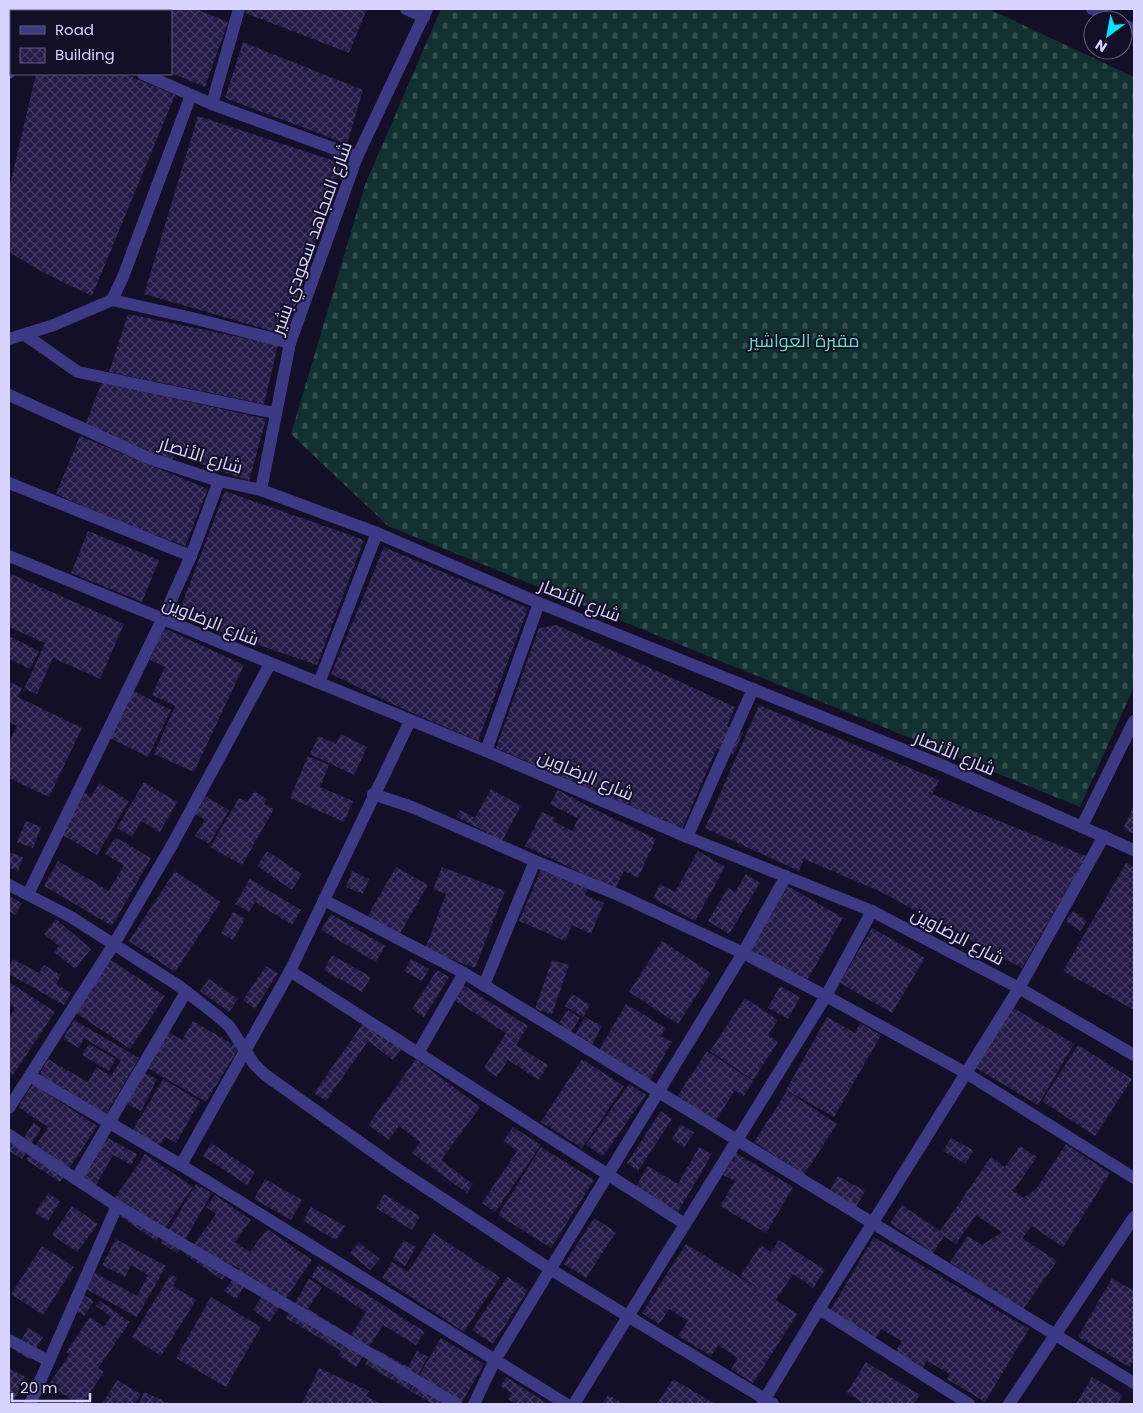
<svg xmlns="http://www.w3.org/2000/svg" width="1143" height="1413" font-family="Poppins,Cairo,sans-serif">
  <defs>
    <pattern id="cemetery-stones" width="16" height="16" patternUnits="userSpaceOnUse" patternTransform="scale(1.25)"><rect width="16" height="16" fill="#12302f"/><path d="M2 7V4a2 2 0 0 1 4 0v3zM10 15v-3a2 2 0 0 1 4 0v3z" fill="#344d4e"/></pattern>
    <pattern id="building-cross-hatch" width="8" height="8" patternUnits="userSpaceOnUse" patternTransform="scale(1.25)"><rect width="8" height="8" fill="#241b47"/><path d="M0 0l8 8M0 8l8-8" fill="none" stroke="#433b63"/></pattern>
  </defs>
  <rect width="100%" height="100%" fill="#130f26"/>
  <!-- cemetery -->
  <polygon fill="url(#cemetery-stones)" points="441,9 989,9 1134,77 1134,687 1080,807 388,526 291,434 365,185"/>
  <!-- building -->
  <g fill="url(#building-cross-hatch)">
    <polygon points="37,9 196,9 228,22 205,87 171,73 171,11 36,11"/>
    <polygon points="246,9 367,9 349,53 245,13"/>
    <polygon points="243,42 363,90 347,144 225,98"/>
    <polygon points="36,74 125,74 175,95 92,296 46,274 9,252 9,189"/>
    <polygon points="198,116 341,163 286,335 144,294"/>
    <polygon points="128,314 278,345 264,404 109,372"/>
    <polygon points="102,382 266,419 249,481 174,454 172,461 153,456 85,425"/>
    <polygon points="80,436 208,489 185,546 114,520 56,494"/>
    <polygon points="225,491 364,540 317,665 177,617"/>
    <polygon points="88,531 159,560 142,602 71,573"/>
    <polygon points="384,547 528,608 478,741 403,709 331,674"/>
    <polygon points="9,573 124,624 100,679 53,658 37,694 24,689 45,643 9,627"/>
    <polygon points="557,625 735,707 727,726 743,733 733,755 717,748 682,829 496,748 539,628"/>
    <polygon points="164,628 244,665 194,772 154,754 175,706 152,695 165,667 150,660"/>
    <polygon points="9,636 39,651 30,669 9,659"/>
    <polygon points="9,681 22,688 18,697 82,728 49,797 9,778 9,742 17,726 9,722"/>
    <polygon points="132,690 171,710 148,757 108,737"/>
    <polygon points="759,705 939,780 932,794 1086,856 1022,968 879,891 804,859 799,871 705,828"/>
    <polygon points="341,734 367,747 354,775 310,754 319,736 336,744"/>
    <polygon points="308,756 329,765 320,787 353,801 344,822 290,798"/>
    <polygon points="144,782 177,802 160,832 141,821 132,837 117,828"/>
    <polygon points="99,783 129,801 97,855 61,834 85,793 91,797"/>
    <polygon points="491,789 521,806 502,841 456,816 460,810 475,818"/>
    <polygon points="558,790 584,804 656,839 638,878 624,871 615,889 525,846 542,812 555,818 553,821 572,831 582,811 577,818 550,804"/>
    <polygon points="254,791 267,799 264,804 274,809 242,865 210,847 239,798 247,802"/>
    <polygon points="205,796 229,810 209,844 195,836 205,820 195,814"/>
    <polygon points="1134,805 1134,834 1123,829"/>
    <polygon points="26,821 41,827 33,848 17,842"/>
    <polygon points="115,837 151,858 112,926 44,886 58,861 109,891 124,865 105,854"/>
    <polygon points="267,851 302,874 292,890 257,866"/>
    <polygon points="698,851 725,867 695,921 653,898 660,884 675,892"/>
    <polygon points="9,852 23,857 18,871 9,868"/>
    <polygon points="1126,863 1134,867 1134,1010 1063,971"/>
    <polygon points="396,867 428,885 399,935 367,917"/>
    <polygon points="442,867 505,891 475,968 425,949 446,894 433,889"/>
    <polygon points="542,867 589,887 585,895 604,903 591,934 572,925 565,941 519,921"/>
    <polygon points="175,871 221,902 175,972 129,941"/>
    <polygon points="352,871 369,879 363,894 346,887"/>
    <polygon points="746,874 760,883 729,934 708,921 728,888 735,892"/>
    <polygon points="250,879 301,910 292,925 255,902 249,912 235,904"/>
    <polygon points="788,886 843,918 806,982 750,950"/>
    <polygon points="9,896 22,903 15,915 9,911"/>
    <polygon points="1073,911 1087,921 1080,931 1066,921"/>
    <polygon points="233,912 245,919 233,940 221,933"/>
    <polygon points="331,914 385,946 376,962 321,930"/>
    <polygon points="56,919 91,949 75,969 54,952 59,946 44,934"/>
    <polygon points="872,928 925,958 892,1013 840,983"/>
    <polygon points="662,941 711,973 678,1024 629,992"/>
    <polygon points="332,955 371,977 362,992 324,970"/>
    <polygon points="13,959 39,973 44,965 61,975 56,984 71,993 64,1005 9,974 9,966"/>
    <polygon points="411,959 429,969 422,981 404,971"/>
    <polygon points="111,960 165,996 130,1049 76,1013"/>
    <polygon points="552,960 569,965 552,1014 535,1009"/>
    <polygon points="266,966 278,973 255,1009 243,1000"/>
    <polygon points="437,970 449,977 424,1017 412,1009"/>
    <polygon points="209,979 238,999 229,1012 200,991"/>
    <polygon points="9,982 55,1012 13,1075 9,1073 9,1017 15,1008 9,1003"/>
    <polygon points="463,985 528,1026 516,1045 548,1065 539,1080 508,1060 497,1077 484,1068 506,1033 454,1000"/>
    <polygon points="780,986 800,997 788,1019 768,1008"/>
    <polygon points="572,994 590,1005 583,1017 565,1006"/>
    <polygon points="745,998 778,1020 768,1035 778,1042 753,1080 710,1051"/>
    <polygon points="626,1004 666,1028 661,1036 672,1042 650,1080 599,1050"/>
    <polygon points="1009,1005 1074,1044 1038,1105 973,1066"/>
    <polygon points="568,1010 580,1018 571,1032 559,1023"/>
    <polygon points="585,1017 602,1026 592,1045 575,1035"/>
    <polygon points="827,1017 855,1033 860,1023 881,1035 834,1117 786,1090"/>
    <polygon points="74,1020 139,1058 105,1116 38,1077 48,1059 88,1082 96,1067 111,1076 121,1060 84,1038 79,1048 63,1039"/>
    <polygon points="193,1021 239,1048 206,1102 144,1066 165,1030 182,1040"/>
    <polygon points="364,1022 401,1049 393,1060 368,1041 326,1101 314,1093"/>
    <polygon points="89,1044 116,1059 109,1071 82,1055"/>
    <polygon points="1078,1045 1132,1079 1095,1136 1042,1101"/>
    <polygon points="707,1051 753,1081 744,1096 735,1090 714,1123 676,1098"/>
    <polygon points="416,1059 480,1107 441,1160 473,1184 467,1193 412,1153 420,1142 399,1126 389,1140 368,1125"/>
    <polygon points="582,1059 624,1086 582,1148 541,1122"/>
    <polygon points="143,1072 157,1079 141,1111 127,1104"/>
    <polygon points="163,1079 200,1101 176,1143 165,1137 158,1148 131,1133"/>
    <polygon points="33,1084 97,1126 60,1182 26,1160 48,1127 18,1107"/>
    <polygon points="629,1084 646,1095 603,1156 586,1145"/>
    <polygon points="787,1091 837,1124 804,1175 754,1142"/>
    <polygon points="661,1111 672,1119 638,1171 627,1163"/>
    <polygon points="33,1123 41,1128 22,1159 9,1151 9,1128 24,1138"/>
    <polygon points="681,1124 694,1133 684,1147 672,1139"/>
    <polygon points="513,1127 541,1145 495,1212 482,1203 517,1151 503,1141"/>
    <polygon points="106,1137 137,1154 131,1165 113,1155 93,1190 80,1183"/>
    <polygon points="951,1138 973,1150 966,1164 943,1151"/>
    <polygon points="211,1143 255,1172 247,1185 203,1156"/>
    <polygon points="1066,1144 1110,1173 1063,1247 1032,1226 1022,1238 1057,1261 1022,1311 950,1262 968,1236 982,1245 1002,1232 976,1215 956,1244 944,1236 933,1253 890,1223 902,1205 940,1231 991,1157 1005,1167 1020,1146 1037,1157 1013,1191 1023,1198 1037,1188"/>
    <polygon points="541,1147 594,1180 551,1248 498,1215"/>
    <polygon points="699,1147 712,1154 676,1215 634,1190 648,1166 678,1184"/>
    <polygon points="736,1153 793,1187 766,1233 720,1206 735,1181 723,1175"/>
    <polygon points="145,1154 193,1187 156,1241 108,1208"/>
    <polygon points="838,1176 865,1191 856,1207 829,1192"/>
    <polygon points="265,1179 302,1200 291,1220 254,1199"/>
    <polygon points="196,1184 212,1193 177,1253 161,1243"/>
    <polygon points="48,1193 60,1201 48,1221 35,1213"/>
    <polygon points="384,1194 420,1216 412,1230 376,1208"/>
    <polygon points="215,1195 251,1220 235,1242 250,1252 267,1229 312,1260 269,1322 253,1310 264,1294 247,1282 236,1299 224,1291 240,1269 233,1265 222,1280 186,1255 216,1214 206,1207"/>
    <polygon points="72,1206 98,1224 77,1252 52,1235"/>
    <polygon points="311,1207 345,1226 336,1240 303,1221"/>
    <polygon points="594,1218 616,1232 586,1278 564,1264"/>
    <polygon points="433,1233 500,1277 464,1332 382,1278 392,1262 408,1272"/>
    <polygon points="874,1237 1029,1329 985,1402 947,1379 950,1374 927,1361 920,1372 893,1356 902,1341 881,1329 875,1339 830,1311"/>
    <polygon points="116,1239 166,1266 137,1317 86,1289 95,1273 137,1296 148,1275 131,1265 125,1277 102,1265"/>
    <polygon points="404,1240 416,1247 405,1266 393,1258"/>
    <polygon points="779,1240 825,1270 813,1288 793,1274 776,1300 797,1314 753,1383 731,1369 738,1358 718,1345 711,1356 678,1336 688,1321 669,1309 659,1324 642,1313 686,1244 762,1291 740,1276 761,1245 771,1252"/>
    <polygon points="359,1242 380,1259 370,1270 350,1253"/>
    <polygon points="42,1246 74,1267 43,1315 11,1294"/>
    <polygon points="319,1264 425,1332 416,1345 383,1325 356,1367 338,1355 341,1351 286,1318 309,1279 322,1287 308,1309 351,1335 366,1312 311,1277"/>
    <polygon points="171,1274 177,1278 173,1286 196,1300 161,1356 132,1337"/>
    <polygon points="507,1277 528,1290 493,1344 472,1330"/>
    <polygon points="1112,1278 1134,1291 1134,1359 1130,1367 1078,1337"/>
    <polygon points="82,1294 94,1301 84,1316 73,1309"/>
    <polygon points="211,1297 261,1327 226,1387 176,1358"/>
    <polygon points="100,1301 130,1322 98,1368 104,1372 82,1404 78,1404 49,1384 70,1354 66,1352 90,1317 104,1327 111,1317 96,1306"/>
    <polygon points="28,1328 43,1337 30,1359 15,1351"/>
    <polygon points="441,1338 484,1364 461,1404 433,1404 410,1391"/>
    <polygon points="374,1348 408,1367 417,1351 428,1357 409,1390 365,1364"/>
    <polygon points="866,1362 920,1395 914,1404 864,1404 847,1392"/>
    <polygon points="319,1368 369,1391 366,1396 381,1404 302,1404"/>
    <polygon points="9,1369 25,1376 13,1404 9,1404"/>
    <polygon points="506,1377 548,1404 516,1404 508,1399 512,1393 500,1386"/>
    <polygon points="1092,1377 1123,1395 1117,1404 1076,1404"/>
    <polygon points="673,1379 715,1404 657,1404"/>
    <polygon points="117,1380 141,1394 135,1404 102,1404"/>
    <polygon points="144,1392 171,1404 139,1404"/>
    <polygon points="608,1395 624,1404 602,1404"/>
  </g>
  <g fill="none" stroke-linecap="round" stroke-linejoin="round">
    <!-- minor -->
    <g stroke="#3d3a85" stroke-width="12">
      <polyline points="406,9 424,17"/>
      <polyline points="1092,9 1114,20"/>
      <polyline points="22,11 23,9"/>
      <polyline points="9,16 11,17"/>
      <polyline points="1123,24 1134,30"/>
      <polyline points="9,73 11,64"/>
      <polyline points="143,74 212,104 357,157"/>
      <polyline points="212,104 239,9"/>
      <polyline points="112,300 192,318 290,343"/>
      <polyline points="25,335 78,372 275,413"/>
      <polyline points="9,339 54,325 112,300 123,277 191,95"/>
      <polyline points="9,395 148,458 219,481 261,490 377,533 539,603 944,766 1134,850"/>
      <polyline points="9,483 191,556"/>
      <polyline points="261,490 290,343 357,157 427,9"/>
      <polyline points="9,556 486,751 687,837 872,911 1019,988 1134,1055"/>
      <polyline points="319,683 377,533"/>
      <polyline points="410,721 290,971 181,1165 566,1404"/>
      <polyline points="486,751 539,603"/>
      <polyline points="373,794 412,807 535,861 621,896 743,953 826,996 966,1073 1134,1178"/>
      <polyline points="1082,826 1134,721"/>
      <polyline points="687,837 753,689"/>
      <polyline points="9,885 71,917 179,986 215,1014 229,1026 254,1064 264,1074 396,1168 550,1269 773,1404"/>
      <polyline points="28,894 162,620 191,556 219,481"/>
      <polyline points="324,900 464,973 1134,1383"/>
      <polyline points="290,971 685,1224"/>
      <polyline points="484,985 535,861"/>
      <polyline points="418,1053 464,973"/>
      <polyline points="30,1076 181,1165"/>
      <polyline points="9,1108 114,944 172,845 270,664"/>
      <polyline points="9,1135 117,1206 456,1404"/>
      <polyline points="76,1179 186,992"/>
      <polyline points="819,1309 969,1404"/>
      <polyline points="9,1340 49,1361"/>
      <polyline points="30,1404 117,1206"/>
      <polyline points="474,1404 495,1360 743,953 786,876"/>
      <polyline points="574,1404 826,996 872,911"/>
      <polyline points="762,1404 819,1309 1019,988 1104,836"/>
      <polyline points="1009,1404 1134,1217"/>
    </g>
  </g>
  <g text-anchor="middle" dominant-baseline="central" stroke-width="4" stroke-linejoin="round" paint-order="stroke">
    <!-- street labels -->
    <g font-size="18" fill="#d9d4ff" stroke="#130f26">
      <text transform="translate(311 238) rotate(-70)">شارع المجاهد سعودي بشير</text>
      <text transform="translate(201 455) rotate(17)">شارع الأنصار</text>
      <text transform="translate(580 600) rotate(22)">شارع الأنصار</text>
      <text transform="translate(211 621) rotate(22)">شارع الرضاوين</text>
      <text transform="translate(955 753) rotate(23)">شارع الأنصار</text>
      <text transform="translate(586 775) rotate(23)">شارع الرضاوين</text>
      <text transform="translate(958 936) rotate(28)">شارع الرضاوين</text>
    </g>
    <!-- park labels -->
    <g font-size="18" fill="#5fe0c0" stroke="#130f26">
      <text x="804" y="340">مقبرة العواشير</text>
    </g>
  </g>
  <!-- border -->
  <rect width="1143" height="1413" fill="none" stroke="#d9d4ff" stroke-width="20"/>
  <!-- legend -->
  <rect x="10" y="10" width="162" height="65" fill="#130f26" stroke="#625e7d"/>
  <rect x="20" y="26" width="25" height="8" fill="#3d3a85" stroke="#625e7d"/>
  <text x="55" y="35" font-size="15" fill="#d9d4ff">Road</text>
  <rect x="20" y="48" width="25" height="15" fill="url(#building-cross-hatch)" stroke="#625e7d"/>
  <text x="55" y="60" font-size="15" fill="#d9d4ff">Building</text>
  <!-- north arrow -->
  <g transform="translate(1108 35) rotate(212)"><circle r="24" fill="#130f26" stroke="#625e7d"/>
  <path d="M0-4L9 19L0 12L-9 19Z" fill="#00e5ff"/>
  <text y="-8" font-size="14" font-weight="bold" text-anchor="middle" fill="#d9d4ff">N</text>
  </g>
  <!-- scale -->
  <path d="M12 1393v8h78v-8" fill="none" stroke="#d9d4ff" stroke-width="2.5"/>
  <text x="20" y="1393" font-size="15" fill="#d9d4ff" stroke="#130f26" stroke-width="4" paint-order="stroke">20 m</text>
</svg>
